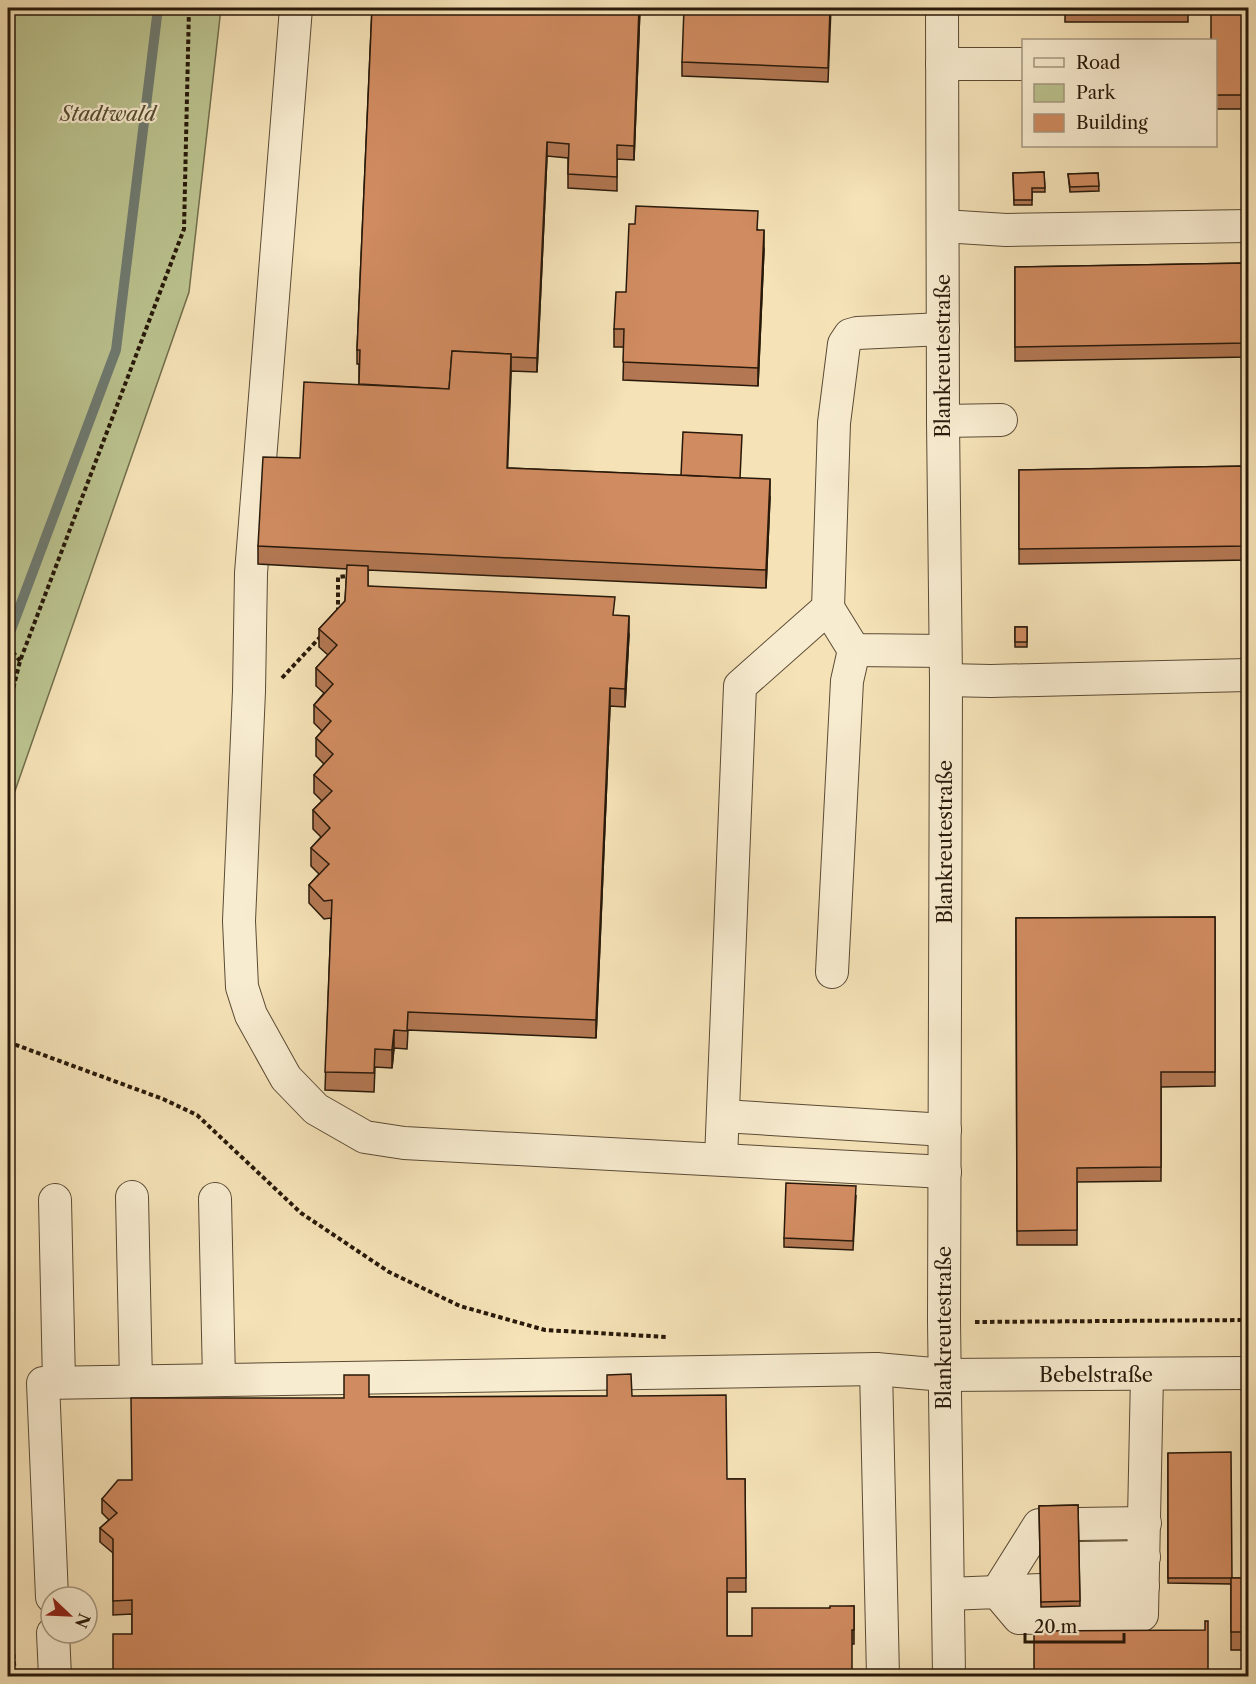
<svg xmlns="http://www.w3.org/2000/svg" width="1256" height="1684" font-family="'Libre Caslon Text',serif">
  <rect width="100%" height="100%" fill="#f5e2b7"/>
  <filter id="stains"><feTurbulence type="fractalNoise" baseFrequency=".00333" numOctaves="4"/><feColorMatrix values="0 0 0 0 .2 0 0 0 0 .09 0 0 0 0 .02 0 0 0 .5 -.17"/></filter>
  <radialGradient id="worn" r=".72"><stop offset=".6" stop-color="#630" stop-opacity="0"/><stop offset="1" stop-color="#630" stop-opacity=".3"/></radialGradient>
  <!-- green -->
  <polygon fill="#bbc38f" stroke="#726e4c" stroke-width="1.5" points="8,8 221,8 189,292 8,811"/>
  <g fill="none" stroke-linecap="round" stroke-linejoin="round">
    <!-- stream -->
    <polyline stroke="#6f7b71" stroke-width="10" points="8,638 116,350 158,8"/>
    <!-- minor casing -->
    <g stroke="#5b4b35" stroke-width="34">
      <g id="minor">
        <polyline points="296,8 251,573 249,691 239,921 242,987 251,1015 286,1078 316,1109 365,1137 404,1143 945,1172"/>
        <polyline points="942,8 943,421 946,680 944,1322 949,1676"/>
        <polyline points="942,64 1024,64"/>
        <polyline points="943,226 1006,230 1248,226"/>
        <polyline points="943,421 1001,420"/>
        <polyline points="828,608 854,650 945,651"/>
        <polyline points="946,680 991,681 1248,675"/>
        <polyline points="832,972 847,681 854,650"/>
        <polyline points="723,1116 945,1130"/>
        <polyline points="721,1159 740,686 828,608 834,423 844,344 850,335 857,333 943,329"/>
        <polyline points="132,1197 136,1381"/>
        <polyline points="215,1199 219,1379"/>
        <polyline points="55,1200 59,1382"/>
        <polyline points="876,1369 883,1676"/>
        <polyline points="1078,1524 1145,1523"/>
        <polyline points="1079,1558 1144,1557"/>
        <polyline points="1079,1589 1143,1586"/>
        <polyline points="997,1592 1039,1525"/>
        <polyline points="997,1592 1041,1590"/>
        <polyline points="948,1594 997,1592 1019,1618 1142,1615 1147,1375"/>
        <polyline points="52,1597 43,1383 876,1369 944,1375 1248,1373"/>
        <polyline points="53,1633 55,1676"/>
      </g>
    </g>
    <!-- path -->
    <g stroke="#28190a" stroke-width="4" stroke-dasharray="4.5 3" stroke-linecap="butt">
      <polyline points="338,612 338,577 347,576"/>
      <polyline points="8,646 20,661"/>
      <polyline points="282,678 322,635"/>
      <polyline points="8,710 20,661 184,229 189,8"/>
      <polyline points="8,1042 163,1099 197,1115 301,1213 389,1272 460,1306 545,1330 666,1337"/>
      <polyline points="975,1322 1248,1320"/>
      <polyline points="8,1579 15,1676"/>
    </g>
    <!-- minor -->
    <use href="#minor" stroke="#f8ecd0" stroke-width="32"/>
  </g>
  <!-- wall -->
  <g fill="#b37853" stroke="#28190a" stroke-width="1.5">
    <polygon points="372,8 640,8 634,160 617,159 617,191 568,188 568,158 547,156 537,372 511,371 507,468 741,478 770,497 766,588 368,570 368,586 615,616 629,634 625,707 610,706 596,1038 408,1030 407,1049 394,1048 392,1068 375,1067 374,1092 325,1090 331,918 324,919 309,903 309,885 319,874 311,866 311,848 321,837 313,829 313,810 322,801 314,793 314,775 324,764 316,756 316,738 322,731 314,723 314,705 324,693 316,686 316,668 328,655 319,647 319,629 345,601 347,569 258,564 258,546 300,458 359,384 359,364 357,364 357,350"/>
    <polygon points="831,8 828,82 682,76 682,62"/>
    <rect x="1065" y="8" width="123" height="14"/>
    <polygon points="1248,8 1248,109 1215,109 1215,40"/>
    <polygon points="1044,172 1045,192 1032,192 1032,205 1014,205 1013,173"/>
    <polygon points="1098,173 1099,191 1070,192 1068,174"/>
    <polygon points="758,230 764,249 758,386 623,380 624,347 614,347 614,329"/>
    <polygon points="1248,263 1248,357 1015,361 1015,267"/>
    <polygon points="1248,466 1248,560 1019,564 1019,470"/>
    <rect x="1015" y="627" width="12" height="20"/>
    <polygon points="1215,917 1215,1086 1161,1087 1161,1181 1077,1182 1077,1245 1017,1245 1016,918"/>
    <polygon points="856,1196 853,1250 784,1247 784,1238"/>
    <polygon points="632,1396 727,1479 745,1479 746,1592 727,1592 727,1636 752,1636 830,1608 854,1606 854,1644 132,1634 132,1614 113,1615 113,1553 100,1542 100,1528 109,1520 102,1513 102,1499 132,1480 369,1397"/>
    <polygon points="1168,1453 1232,1578 1248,1578 1246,1650 1231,1650 1231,1584 1168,1583"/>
    <polygon points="1078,1505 1080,1606 1041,1607 1039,1506"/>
  </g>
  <!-- shaded-wall -->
  <g fill="#926143" stroke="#28190a" stroke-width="1.5">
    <polygon points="639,8 640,8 634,160 634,146"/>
    <polygon points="547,142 547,156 537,372 537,358"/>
    <polygon points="764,230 764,249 758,386 758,368"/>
    <polygon points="511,354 511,372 507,486 507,468"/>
    <polygon points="770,479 770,497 766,588 766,570"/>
    <polygon points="629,616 629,634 625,707 625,689"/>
    <polygon points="610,688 610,706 596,1038 596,1020"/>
    <polygon points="394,1030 394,1048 392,1068 392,1050"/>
  </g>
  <!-- building -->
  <g fill="#d08b60" stroke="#28190a" stroke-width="1.5">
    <polygon points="372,8 639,8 634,146 617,145 617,177 568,174 569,144 547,142 537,358 511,357 511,354 452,351 449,389 359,384 360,350 357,350"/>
    <polygon points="684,8 830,8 828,68 682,62"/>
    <polygon points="1211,8 1248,8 1248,95 1215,95 1215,40 1211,40"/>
    <polygon points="1044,172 1045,188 1032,188 1032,200 1014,200 1013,173"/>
    <polygon points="1098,173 1099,186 1070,187 1068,174"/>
    <polygon points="636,206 758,211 757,230 764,230 758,368 623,362 624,329 614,329 616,292 626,292 629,224 635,224"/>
    <polygon points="1248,263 1248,343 1015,347 1015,267"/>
    <polygon points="452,351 511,354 507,468 770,479 766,570 258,546 263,457 300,458 304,382 449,389"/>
    <polygon points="683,432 742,435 740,478 681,475"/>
    <polygon points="1248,466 1248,546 1019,549 1019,470"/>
    <polygon points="347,565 368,566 368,586 615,597 613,615 629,616 625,689 610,688 596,1020 408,1012 407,1031 394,1030 392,1050 375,1049 374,1073 325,1072 332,900 324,901 309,885 329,864 311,848 330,828 313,810 332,791 314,775 333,754 316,738 331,721 314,705 333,684 316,668 337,645 319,629 345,601"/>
    <rect x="1015" y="627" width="12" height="15"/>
    <polygon points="1215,917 1215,1072 1161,1072 1161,1167 1077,1168 1077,1230 1017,1231 1016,918"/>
    <polygon points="786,1183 856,1186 853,1241 784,1238"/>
    <polygon points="631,1374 632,1396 726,1395 727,1479 745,1479 746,1578 727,1578 727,1636 752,1636 752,1608 830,1608 830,1606 854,1606 854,1630 852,1630 852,1677 113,1677 113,1634 132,1634 132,1600 113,1601 113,1539 100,1528 117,1513 102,1499 118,1480 132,1480 131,1398 344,1398 344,1375 369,1375 369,1397 607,1396 607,1375"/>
    <polygon points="1231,1452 1232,1578 1168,1578 1168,1453"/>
    <polygon points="1078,1505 1080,1601 1041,1602 1039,1506"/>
    <polygon points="1231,1578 1248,1578 1248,1677 1246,1677 1246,1632 1231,1632"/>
    <polygon points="1205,1621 1208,1621 1208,1677 1034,1677 1034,1631 1205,1630"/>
  </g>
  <g text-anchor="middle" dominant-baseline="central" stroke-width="4.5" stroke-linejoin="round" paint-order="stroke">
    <!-- park labels -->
    <g font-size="20" font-style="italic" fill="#544c32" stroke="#f8ecd0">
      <text x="108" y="114">Stadtwald</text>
    </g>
    <!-- street labels -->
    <g font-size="20" fill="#28190a" stroke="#f8ecd0">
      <text transform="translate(943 356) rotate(-90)">Blankreutestraße</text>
      <text transform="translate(945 842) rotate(-90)">Blankreutestraße</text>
      <text transform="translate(944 1328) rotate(-90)">Blankreutestraße</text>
      <text x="1096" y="1375">Bebelstraße</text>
    </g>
  </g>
  <!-- margin -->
  <rect width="1256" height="1684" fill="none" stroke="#f5e2b7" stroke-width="30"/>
  <rect x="9" y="9" width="1238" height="1666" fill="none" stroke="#28190a" stroke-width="3"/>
  <rect x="15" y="15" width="1226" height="1654" fill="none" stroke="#28190a" stroke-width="1.5"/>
  <!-- legend -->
  <rect x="1022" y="39" width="195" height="108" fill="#f8ecd0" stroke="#a59881" stroke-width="1.5"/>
  <rect x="1034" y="58" width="30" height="9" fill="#f8ecd0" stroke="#a59881" stroke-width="1.5"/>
  <text x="1076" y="69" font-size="18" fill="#28190a">Road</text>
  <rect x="1034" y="84" width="30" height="18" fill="#bbc38f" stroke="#a59881" stroke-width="1.5"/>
  <text x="1076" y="99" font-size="18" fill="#28190a">Park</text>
  <rect x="1034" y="114" width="30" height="18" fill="#d08b60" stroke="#a59881" stroke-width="1.5"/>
  <text x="1076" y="129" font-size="18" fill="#28190a">Building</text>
  <!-- north arrow -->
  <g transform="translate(69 1615) rotate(113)"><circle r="28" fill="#f8ecd0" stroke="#a59881" stroke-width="1.5"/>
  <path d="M0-4.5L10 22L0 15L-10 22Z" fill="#8f2418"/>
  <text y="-9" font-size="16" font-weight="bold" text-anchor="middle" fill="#28190a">N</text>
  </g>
  <!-- scale -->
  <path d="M1025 1633v9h99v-9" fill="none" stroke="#28190a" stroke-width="3"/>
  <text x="1034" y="1633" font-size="18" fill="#28190a" stroke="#f8ecd0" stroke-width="4.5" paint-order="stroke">20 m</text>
  <rect width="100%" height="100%" filter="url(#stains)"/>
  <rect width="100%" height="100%" fill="url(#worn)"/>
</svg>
